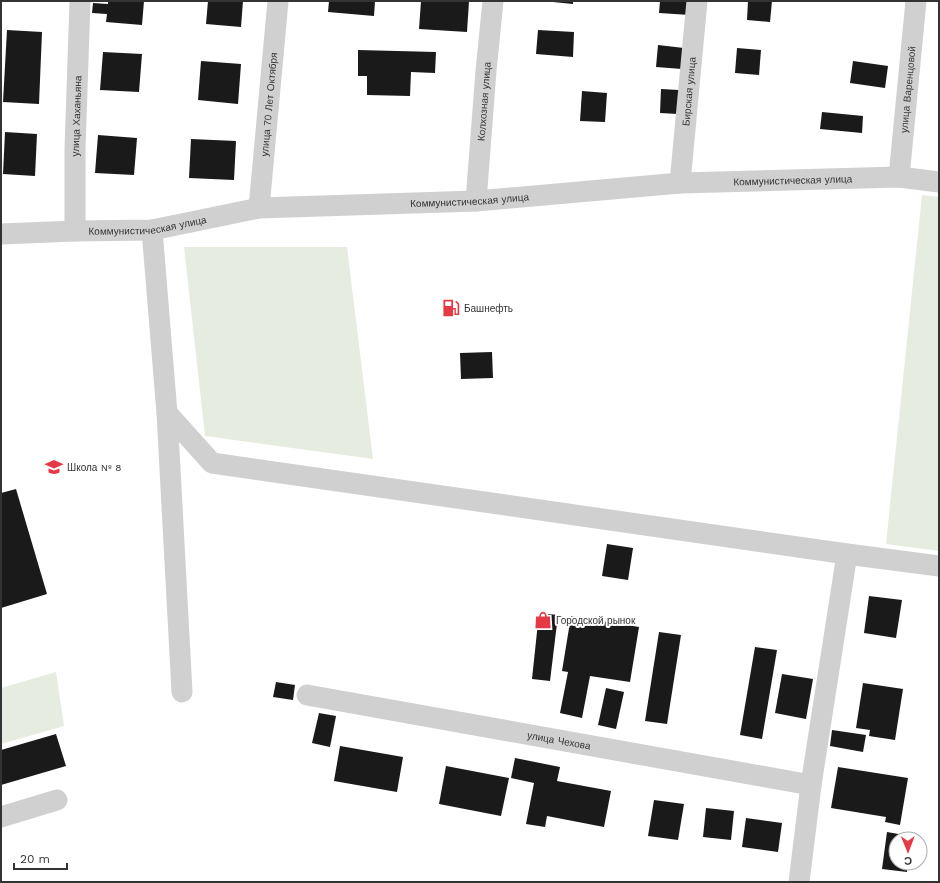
<svg xmlns="http://www.w3.org/2000/svg" width="940" height="883" font-family="'Work Sans',sans-serif">
  <rect width="100%" height="100%" fill="#fff"/>
  <!-- green -->
  <g fill="#e6ecdf">
    <polygon points="922,195 939,197 939,551 886,544"/>
    <polygon points="184,247 347,247 373,459 205,436"/>
    <polygon points="56,672 64,726 1,744 1,688"/>
  </g>
  <!-- building -->
  <g fill="#1a1a1a">
    <polygon points="108,1 144,1 142,25 106,22 107,14 92,13 93,3 108,4"/>
    <polygon points="208,1 243,1 241,27 206,24"/>
    <polygon points="329,1 375,1 374,16 328,12"/>
    <polygon points="421,1 469,1 467,32 419,29"/>
    <polygon points="553,1 573,1 573,4 553,2"/>
    <polygon points="660,1 691,1 690,15 659,13"/>
    <polygon points="748,1 772,1 770,22 747,20"/>
    <polygon points="7,30 42,32 39,104 3,102"/>
    <polygon points="538,30 574,32 573,57 536,54"/>
    <polygon points="658,45 684,48 682,69 656,67"/>
    <polygon points="737,48 761,50 759,75 735,73"/>
    <polygon points="358,50 436,52 435,73 411,72 410,96 367,95 367,76 358,76"/>
    <polygon points="103,52 142,54 139,92 100,90"/>
    <polygon points="201,61 241,64 238,104 198,100"/>
    <polygon points="853,61 888,66 885,88 850,83"/>
    <polygon points="661,89 679,90 678,114 660,113"/>
    <polygon points="582,91 607,93 605,122 580,121"/>
    <polygon points="822,112 863,116 862,133 820,129"/>
    <polygon points="5,132 37,134 35,176 3,174"/>
    <polygon points="98,135 137,138 134,175 95,173"/>
    <polygon points="191,139 236,141 234,180 189,178"/>
    <polygon points="492,352 493,378 461,379 460,353"/>
    <polygon points="16,489 47,594 1,608 1,493"/>
    <polygon points="607,544 633,548 628,580 602,576"/>
    <polygon points="869,596 902,600 896,638 864,633"/>
    <polygon points="539,613 558,615 550,681 532,679"/>
    <polygon points="571,616 639,627 630,682 590,676 582,718 560,713 568,672 562,671"/>
    <polygon points="659,632 681,635 667,724 645,721"/>
    <polygon points="755,647 777,650 762,739 740,735"/>
    <polygon points="782,674 813,679 806,719 775,713"/>
    <polygon points="276,682 295,685 293,700 273,697"/>
    <polygon points="863,683 903,689 895,740 869,736 870,730 856,728"/>
    <polygon points="606,688 624,692 616,729 598,725"/>
    <polygon points="319,713 336,716 330,747 312,743"/>
    <polygon points="832,730 866,735 863,752 830,746"/>
    <polygon points="56,734 66,766 1,785 1,750"/>
    <polygon points="340,746 403,757 397,792 334,781"/>
    <polygon points="515,758 560,767 557,781 611,791 604,827 547,816 545,827 526,824 534,783 511,778"/>
    <polygon points="446,766 509,778 501,816 439,804"/>
    <polygon points="838,767 908,778 900,825 885,822 886,817 831,808"/>
    <polygon points="654,800 684,804 678,840 648,836"/>
    <polygon points="706,808 734,811 731,840 703,837"/>
    <polygon points="746,818 782,823 778,852 742,847"/>
    <polygon points="887,832 910,836 910,839 896,839 896,863 907,863 907,872 882,869"/>
  </g>
  <g fill="none" stroke-linecap="round" stroke-linejoin="round">
    <!-- minor -->
    <g stroke="#d0d0d0" stroke-width="21">
      <path id="s1" d="M899,177L916,1"/>
      <path id="s2" d="M680,183L697,1"/>
      <path id="s3" d="M476,201L486,71L493,1"/>
      <path id="s4" d="M259,208L278,1"/>
      <polyline points="152,230 167,413 212,463 847,554 939,566"/>
      <path id="s5" d="M75,231V149L80,1"/>
      <path id="s6" d="M1,234L75,231L152,230L259,208L476,201L680,183L899,177L939,182"/>
      <polyline points="167,413 182,692"/>
      <path id="s7" d="M307,695L811,785L847,554"/>
      <polyline points="1,817 57,800"/>
      <polyline points="799,882 811,785"/>
    </g>
  </g>
  <!-- icons -->
  <defs>
    <g id="fuel-bare" transform="scale(1.38)"><path d="M-5.5-6h7V0h2V4h1.3V-2.5L3-4.5l.8-.8L6-3V5H2.5V1h-1V6h-7ZM-4.2-4.7v3.2H.2V-4.7Z" fill="#e63946" stroke="#fff" stroke-width="2.5" paint-order="stroke"/></g>
    <g id="school-bare" transform="scale(1.38)"><path d="M0-5L7-2L0 1L-7-2ZM-4 1L0 2.5L4 1V4Q0 6-4 4Z" fill="#e63946" stroke="#fff" stroke-width="2.5" paint-order="stroke"/></g>
    <g id="shop-bare" transform="scale(1.38)"><path d="M-5-2.5h2.3a2.7 3.5 0 0 1 5.4 0H5L5.5 6h-11ZM-1.5-2.5h3a1.5 2.3 0 0 0-3 0Z" fill="#e63946" stroke="#fff" stroke-width="2.5" paint-order="stroke"/></g>
  </defs>
  <g fill-rule="evenodd">
    <use href="#fuel-bare" x="451" y="308"/>
    <use href="#school-bare" x="54" y="467"/>
    <use href="#shop-bare" x="543" y="620"/>
  </g>
  <g text-anchor="middle" dominant-baseline="central" stroke-width="4" stroke-linejoin="round" paint-order="stroke">
    <!-- street labels -->
    <g font-size="10" fill="#333" stroke="#fff">
      <text stroke="none"><textPath href="#s1" startOffset="88">улица Варенцовой</textPath></text>
      <text stroke="none"><textPath href="#s2" startOffset="92">Бирская улица</textPath></text>
      <text stroke="none"><textPath href="#s3" startOffset="100">Колхозная улица</textPath></text>
      <text stroke="none"><textPath href="#s4" startOffset="104">улица 70 Лет Октября</textPath></text>
      <text stroke="none"><textPath href="#s5" startOffset="115">улица Хаханьяна</textPath></text>
      <text stroke="none"><textPath href="#s6" startOffset="795">Коммунистическая улица</textPath></text>
      <text stroke="none"><textPath href="#s6" startOffset="471">Коммунистическая улица</textPath></text>
      <text stroke="none"><textPath href="#s6" startOffset="147">Коммунистическая улица</textPath></text>
      <text stroke="none"><textPath href="#s7" startOffset="256">улица Чехова</textPath></text>
    </g>
    <!-- poi labels -->
    <g font-size="10" fill="#333" stroke="#fff" text-anchor="start">
      <text x="464" y="308">Башнефть</text>
      <text x="67" y="467">Школа № 8</text>
      <text x="556" y="620">Городской рынок</text>
    </g>
  </g>
  <!-- border -->
  <rect width="940" height="883" fill="none" stroke="#333333" stroke-width="4"/>
  <!-- north arrow -->
  <g transform="translate(908 851) rotate(179)"><circle r="19" fill="#ffffff" stroke="#adadad"/>
  <path d="M0-3L7 15L0 10L-7 15Z" fill="#e63946"/>
  <text y="-6" font-size="11" font-weight="bold" text-anchor="middle" fill="#333333">С</text>
  </g>
  <!-- scale -->
  <path d="M14 863v6h53v-6" fill="none" stroke="#333333" stroke-width="2"/>
  <text x="20" y="863" font-size="12" fill="#333333" stroke="#ffffff" stroke-width="3" paint-order="stroke">20 m</text>
</svg>
